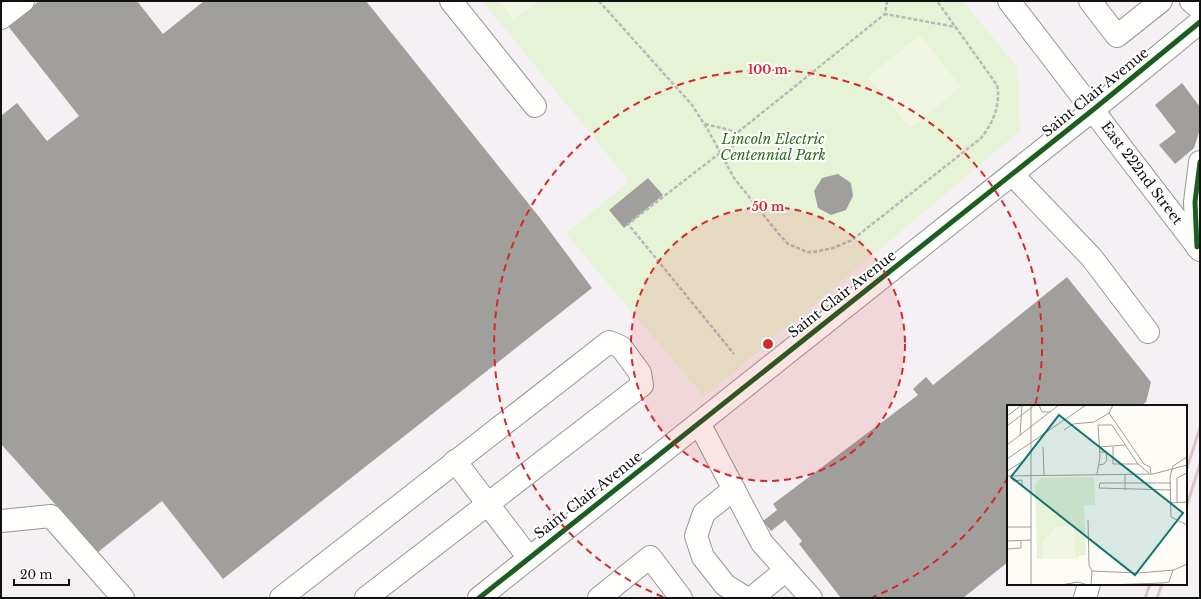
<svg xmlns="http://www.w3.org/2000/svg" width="1201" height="599" font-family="'Libre Baskerville',serif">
  <rect width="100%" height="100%" fill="#fdfcf7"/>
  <!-- industrial -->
  <path fill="#f5f0f3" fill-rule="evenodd" d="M1,1H1200V598H1ZM1008,406H1186V584H1008Z"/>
  <!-- green -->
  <polygon fill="#e7f3d7" points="482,1 963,1 1017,67 1020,131 704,397 566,234 629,181"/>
  <!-- pitch -->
  <g fill="#f0f6e1">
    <polygon points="499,1 537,1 514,20"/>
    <polygon points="920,35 961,87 910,128 868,77"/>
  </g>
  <!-- building -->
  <g fill="#a19f9c">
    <polygon points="39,1 137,1 163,34 204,1 366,1 540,218 592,288 223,579 162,501 98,552 1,444 1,116 17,103 47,141 79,116 8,26"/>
    <polygon points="1182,83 1200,107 1200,129 1194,148 1175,164 1159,145 1176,132 1155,105"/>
    <polygon points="838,174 851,183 853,196 846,210 831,215 818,208 814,191 822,178"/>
    <polygon points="648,178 663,195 624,228 609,210"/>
    <polygon points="1067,277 1151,382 1146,402 1141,406 1008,406 1008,562 963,598 841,598 799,544 802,541 785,520 771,531 763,521 777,510 773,504 918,395 913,389 926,377 933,385"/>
  </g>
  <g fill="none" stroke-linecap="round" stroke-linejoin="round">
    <!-- minor casing -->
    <g stroke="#979795" stroke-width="24">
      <g id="minor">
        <polyline points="451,1 535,106"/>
        <polyline points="1009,1 1200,250"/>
        <polyline points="1090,1 1117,36 1161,1"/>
        <polyline points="1191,1 1200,9"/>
        <polyline points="1,18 23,1"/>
        <polyline points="1012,174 1092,258 1148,332"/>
        <polyline points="1197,247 1195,202 1200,162"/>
        <polyline points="699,423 762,543 811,598"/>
        <polyline points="455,461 529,558"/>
        <polyline points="734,489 704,513 696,536 703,557 725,585 746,598"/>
        <polyline points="1,521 51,516 123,598"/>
        <polyline points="281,598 609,342 621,347 640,373 642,385 366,598"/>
        <polyline points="479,598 1094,109 1200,22"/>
        <polyline points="599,598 650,557 681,598"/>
        <polyline points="752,598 786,570"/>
        <polyline points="1085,598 1089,584"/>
      </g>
    </g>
    <!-- path -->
    <g stroke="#b9b9b8" stroke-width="2.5" stroke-dasharray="4 2" stroke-linecap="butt">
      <path d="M599,1L692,105L708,130L734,178L778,233L788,244L807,252H814L833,248L852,240L980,139C993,124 1001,104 997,85L937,1"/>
      <polyline points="887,1 885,14 956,27"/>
      <polyline points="705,124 738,132 726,164"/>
      <polyline points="738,132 885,14"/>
      <polyline points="720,153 628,224 734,354"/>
    </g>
    <!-- minor -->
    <use href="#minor" stroke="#fffffe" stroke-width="22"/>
    <!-- rail -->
    <g stroke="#d9c6c7" stroke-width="3">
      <polyline points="1186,471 1200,428"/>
      <polyline points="1186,508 1200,464"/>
      <polyline points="1145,598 1150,584"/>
      <polyline points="1157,598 1162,584"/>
    </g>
    <!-- cycleway casing -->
    <g stroke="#fff" stroke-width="8">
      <g id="cycleway">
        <polyline points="1197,247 1195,202 1200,162"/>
        <polyline points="479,598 1094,109 1200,22"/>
      </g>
    </g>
    <!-- cycleway -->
    <use href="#cycleway" stroke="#1b5e20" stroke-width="5"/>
  </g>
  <!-- distance rings -->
  <circle cx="768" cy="344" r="137" fill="#d62828" fill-opacity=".12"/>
  <g fill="none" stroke="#d62828" stroke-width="2" stroke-dasharray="7 5">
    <circle cx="768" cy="344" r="137"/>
    <path d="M1008 477A274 274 0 0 1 873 597M663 597A274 274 0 1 1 1035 406"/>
  </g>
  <g text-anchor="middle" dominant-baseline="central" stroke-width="4" stroke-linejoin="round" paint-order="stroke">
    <!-- street labels -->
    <g font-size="14" fill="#111" stroke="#fff">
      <text transform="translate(1095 92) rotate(-39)">Saint Clair Avenue</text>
      <text transform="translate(1142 173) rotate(53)">East 222nd Street</text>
      <text transform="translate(842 294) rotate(-38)">Saint Clair Avenue</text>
      <text transform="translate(588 495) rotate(-38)">Saint Clair Avenue</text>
    </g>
    <!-- park labels -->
    <g font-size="14" font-style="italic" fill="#2f6b1f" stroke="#fff">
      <text x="773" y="139">Lincoln Electric<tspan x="773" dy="16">Centennial Park</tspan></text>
    </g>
  </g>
  <!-- overview -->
  <g transform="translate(1007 405)">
    <rect width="180" height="180" fill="#fdfcf7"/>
    <path d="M87,72L88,100H77L79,150L71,151L70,154H30L28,80L33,73Z" fill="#e7f3d7"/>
    <path d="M67,121L69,154H35V137L49,122Z" fill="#f0f6e1"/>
    <path fill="none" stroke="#9f9e9b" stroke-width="1" d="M32,0L35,7H43M106,0L102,8L137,59L143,62L144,69M0,11L15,0M0,21L28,0M57,25L66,19L87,17L102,8M13,31L15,0M0,40L52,0M36,42L37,70M92,42L118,40M180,52L166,61L163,72L164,112L180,120M0,54L79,0M131,59L142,68M92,60L97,59L100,55L99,47H93M0,66L18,55L24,47M90,69L93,52L91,20H105L131,59H106V42M4,70L6,76L15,75V82M0,71L146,69L180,60M118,85V69M164,85L92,83L93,78H164M164,98L180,97M170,98V73L180,68M81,115L82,160L85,166L131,168L167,165L180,159M0,122H24M0,136L24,135M0,144L14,143V136M24,180V0M54,180L71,177L81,180M84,180L85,166M100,180L156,178L162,177L166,165"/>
    <path fill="#0f766e" fill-opacity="0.15" stroke="#0f766e" stroke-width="2" d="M52,10L176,108L128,170L4,72Z"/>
    <rect width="180" height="180" fill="none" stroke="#111" stroke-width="2"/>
  </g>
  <circle cx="768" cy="344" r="6" fill="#d62828" stroke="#fff" stroke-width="2"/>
  <g font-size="12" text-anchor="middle" font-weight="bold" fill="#d62828" stroke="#fff" stroke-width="4" stroke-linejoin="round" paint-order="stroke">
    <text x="768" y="74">100 m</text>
    <text x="768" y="211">50 m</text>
  </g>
  <!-- border -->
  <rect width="1201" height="599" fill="none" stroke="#111111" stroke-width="4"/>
  <!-- scale -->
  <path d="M14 579v6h55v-6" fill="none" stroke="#111111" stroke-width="2"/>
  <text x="20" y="579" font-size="12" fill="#111111" stroke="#ffffff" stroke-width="3" paint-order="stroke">20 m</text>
</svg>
